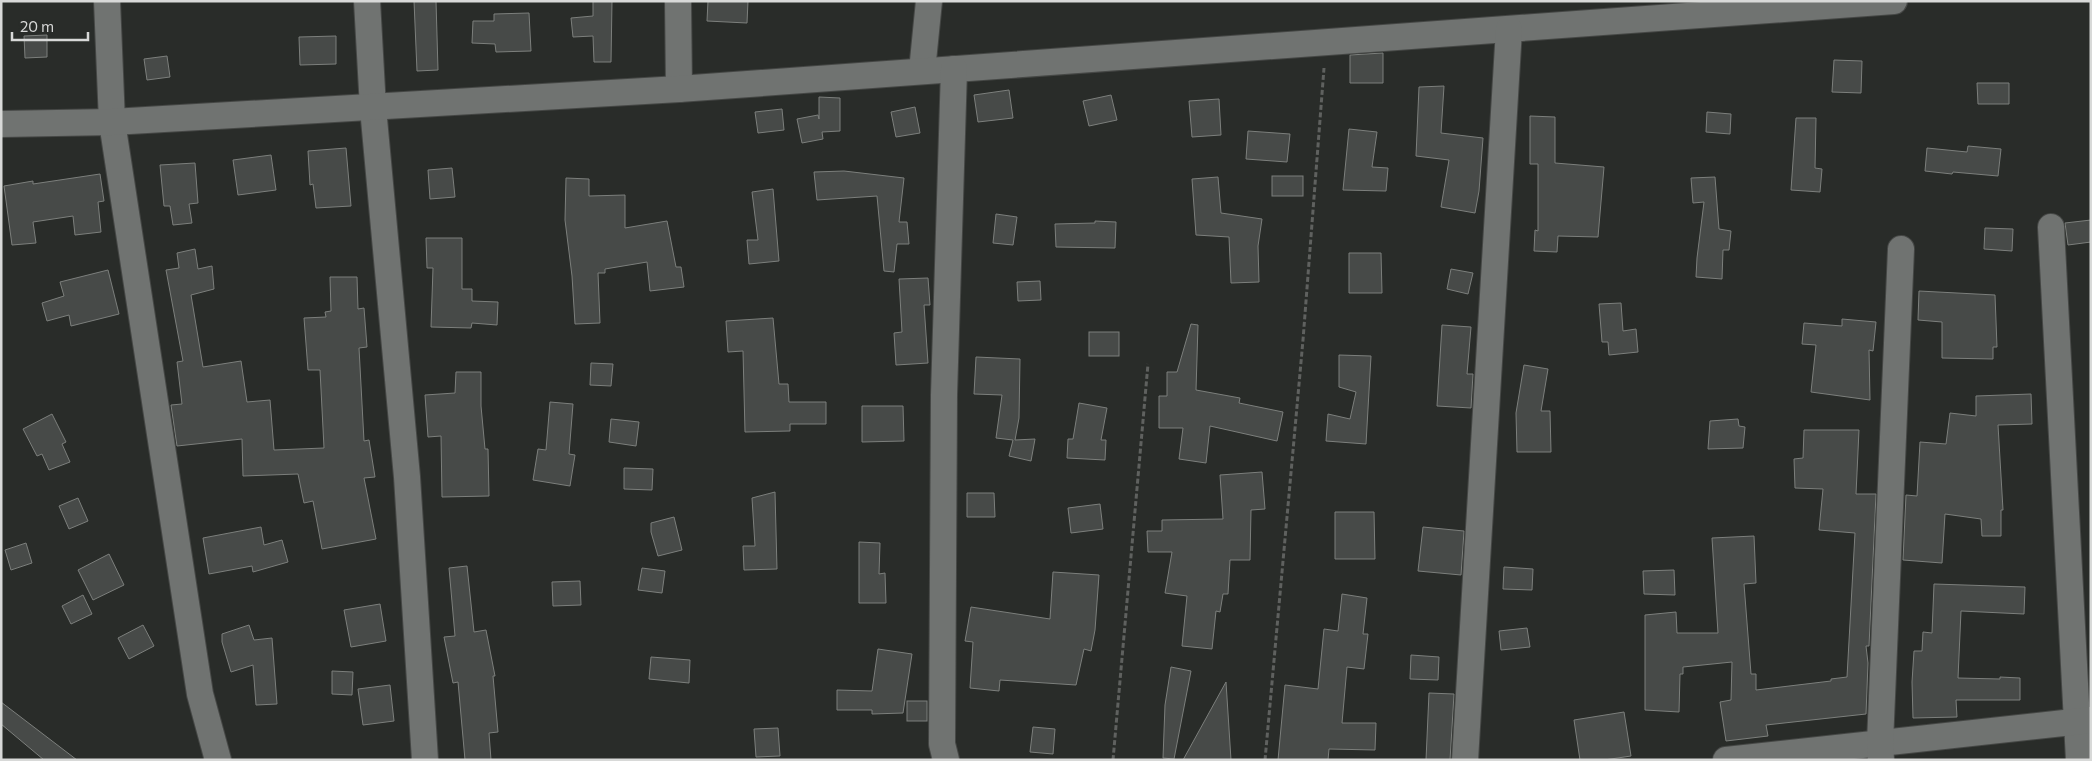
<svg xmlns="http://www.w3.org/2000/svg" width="2092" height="761" font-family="Commissioner,sans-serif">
  <rect width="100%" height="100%" fill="#292c29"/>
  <!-- building -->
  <g fill="#474a48" stroke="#7c7f7c">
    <polygon points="414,1 436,1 438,70 417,71"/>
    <polygon points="593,1 612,1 611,62 594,62 593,36 573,37 571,18 593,16"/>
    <polygon points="708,1 748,1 747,23 707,21"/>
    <polygon points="529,13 531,51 496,52 495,44 472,43 473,21 494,21 494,14"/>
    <polygon points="47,35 47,57 25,58 24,36"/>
    <polygon points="336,36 336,64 300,65 299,37"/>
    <polygon points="1383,53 1383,83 1350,83 1350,55"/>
    <polygon points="167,56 170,77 147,80 144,59"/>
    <polygon points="1834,60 1862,61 1861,93 1832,92"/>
    <polygon points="1977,83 2009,83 2009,104 1978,104"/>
    <polygon points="1444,86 1441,133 1483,138 1479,191 1475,213 1441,207 1449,160 1416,156 1419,87"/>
    <polygon points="1009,90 1013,118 978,122 974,95"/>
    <polygon points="1111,95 1117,120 1089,126 1083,101"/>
    <polygon points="819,97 840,98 840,131 822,132 823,139 802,143 797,119 818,115 819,119"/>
    <polygon points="1219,99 1221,135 1192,137 1189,101"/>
    <polygon points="915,107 920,133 896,137 891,112"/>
    <polygon points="782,109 784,130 758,133 755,112"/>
    <polygon points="1707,112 1731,114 1730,134 1706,132"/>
    <polygon points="1530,116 1555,117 1555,163 1604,167 1598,237 1558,236 1557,252 1534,251 1535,230 1538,231 1538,164 1530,164"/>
    <polygon points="1796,118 1816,118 1815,168 1822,169 1820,192 1791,190"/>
    <polygon points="1349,129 1377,132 1372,167 1388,168 1386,191 1343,190"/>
    <polygon points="1248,131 1290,134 1287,162 1246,159"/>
    <polygon points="1968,146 2001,149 1998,176 1953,172 1952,174 1925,171 1927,148 1967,152"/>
    <polygon points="346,148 351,206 316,208 313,184 310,185 308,151"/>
    <polygon points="271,155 276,190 238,195 233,160"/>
    <polygon points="195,163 198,203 189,204 192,223 173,225 170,206 164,206 160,165"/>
    <polygon points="452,168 455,197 430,199 428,170"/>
    <polygon points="844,171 904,178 899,222 907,222 909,244 897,244 894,272 884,271 877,196 817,200 814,172"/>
    <polygon points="100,174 104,201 98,202 101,232 75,235 73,216 33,222 36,243 12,245 4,186 33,181 33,184"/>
    <rect x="1272" y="176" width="31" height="20"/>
    <polygon points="1218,177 1221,213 1262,219 1258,246 1259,282 1231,283 1229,237 1196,235 1192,179"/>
    <polygon points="1715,177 1719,229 1731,231 1729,250 1723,250 1722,279 1696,277 1697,258 1704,202 1693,203 1691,178"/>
    <polygon points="566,178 589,179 589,196 625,195 625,228 667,221 676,267 681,267 684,287 650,291 647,262 605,269 605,273 598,273 600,323 575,324 572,276 565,220"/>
    <polygon points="773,189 779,261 749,264 747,240 758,240 752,192"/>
    <polygon points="996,214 1017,217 1013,245 993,243"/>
    <polygon points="2091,220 2091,242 2068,245 2065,223"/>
    <polygon points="1095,221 1116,222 1115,248 1056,247 1055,224 1095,223"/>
    <polygon points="1985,228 2013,229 2012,251 1984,249"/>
    <polygon points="426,238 462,238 462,289 472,289 472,301 498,302 497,325 472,323 471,328 431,327 433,268 427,268"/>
    <polygon points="195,249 198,269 212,266 214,289 191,295 203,367 241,361 247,402 270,400 274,450 324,448 320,370 308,370 304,318 326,317 325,312 331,311 330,277 357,277 358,309 364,308 367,347 359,348 364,441 369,440 375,477 364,478 376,539 322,549 313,501 304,503 298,474 243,476 242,439 177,446 171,405 182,404 177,362 183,361 166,270 179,268 177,253"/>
    <polygon points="1349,253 1381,253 1382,293 1349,293"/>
    <polygon points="1451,269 1473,273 1468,294 1447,289"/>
    <polygon points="108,270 119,314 71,326 69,315 47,321 42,303 64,296 60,282"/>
    <polygon points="928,278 930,305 924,305 928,363 896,365 894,333 902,332 899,279"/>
    <polygon points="1040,281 1041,300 1018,301 1017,282"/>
    <polygon points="1919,291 1995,295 1997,347 1993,347 1993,359 1942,358 1942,322 1918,320"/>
    <polygon points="1621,303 1623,331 1636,329 1638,352 1609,355 1608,342 1602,342 1599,304"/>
    <polygon points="773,318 779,384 788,384 789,402 826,402 826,424 790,424 790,431 745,432 743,351 728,352 726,321"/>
    <polygon points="1842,319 1876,322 1873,351 1869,350 1870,400 1811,392 1816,345 1802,344 1804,323 1842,326"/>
    <polygon points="1191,324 1198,325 1196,390 1240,398 1239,403 1283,412 1277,441 1210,426 1206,463 1179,459 1183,428 1159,428 1159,396 1167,396 1167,372 1177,372"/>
    <polygon points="1442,325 1471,327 1467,374 1473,374 1471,408 1437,406"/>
    <rect x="1089" y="332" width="30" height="24"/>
    <polygon points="1339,355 1371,356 1366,444 1326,441 1328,414 1350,419 1356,392 1339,387"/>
    <polygon points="976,357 1020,359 1019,418 1015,440 1035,439 1031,461 1009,456 1013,440 996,438 1002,395 974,394"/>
    <polygon points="591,363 613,364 611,386 590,385"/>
    <polygon points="1524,365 1548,369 1541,411 1550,411 1551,452 1517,452 1516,413"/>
    <polygon points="456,372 481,372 481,406 485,449 488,449 489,496 442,497 441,436 428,437 425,395 455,393"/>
    <polygon points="2031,394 2032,424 1998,425 2003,510 2001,510 2001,536 1982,536 1981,519 1945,514 1942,563 1903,560 1906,495 1917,496 1920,442 1946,444 1950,413 1976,416 1976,396"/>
    <polygon points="550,402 573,404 569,454 575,455 570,486 533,480 538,449 546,450"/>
    <polygon points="1079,403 1107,408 1101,440 1106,440 1105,460 1067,458 1068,439 1073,439"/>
    <polygon points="862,406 903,406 904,441 862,442"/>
    <polygon points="52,414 66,442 62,444 70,462 49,470 42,454 37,456 23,429"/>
    <polygon points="611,419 639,422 636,446 609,442"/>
    <polygon points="1738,419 1739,426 1745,427 1743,448 1708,449 1710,421"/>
    <polygon points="1804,430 1859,430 1856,494 1876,494 1869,646 1866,646 1868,663 1866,714 1766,725 1768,736 1726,741 1720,702 1731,700 1732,662 1683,667 1683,674 1680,674 1679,712 1645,710 1645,615 1676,612 1677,633 1718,633 1712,538 1754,536 1756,583 1744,584 1751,674 1756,674 1756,690 1831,681 1831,679 1847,677 1855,533 1819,530 1823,489 1795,488 1794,459 1803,458"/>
    <polygon points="624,468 653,469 652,490 624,489"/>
    <polygon points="1262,472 1265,509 1251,510 1250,560 1230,560 1228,594 1223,594 1220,612 1216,611 1212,649 1182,646 1187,596 1165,593 1172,552 1148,552 1147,531 1162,531 1162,520 1223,519 1220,475"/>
    <polygon points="775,492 777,569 744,570 743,546 755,546 752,498"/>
    <polygon points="967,493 994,493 995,517 967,517"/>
    <polygon points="78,498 88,521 69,529 59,506"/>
    <polygon points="1100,504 1103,529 1071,533 1068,508"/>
    <polygon points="1335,512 1374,512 1375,559 1335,559"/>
    <polygon points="674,517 682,550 658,556 651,532 651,523"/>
    <polygon points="261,527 264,545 282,540 288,562 253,572 252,566 209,574 203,538"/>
    <polygon points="1423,527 1464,531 1461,575 1418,571"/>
    <polygon points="859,542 880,543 879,574 885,573 886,603 859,603"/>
    <polygon points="26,543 32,563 11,570 5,550"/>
    <polygon points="109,554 124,585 93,600 78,570"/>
    <polygon points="467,566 474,632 486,630 495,676 493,676 498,732 489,733 491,760 465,760 458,682 453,683 444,637 455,636 449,568"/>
    <polygon points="1504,567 1533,569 1532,590 1503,589"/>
    <polygon points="642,568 665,571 662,593 638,590"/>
    <polygon points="1674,570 1675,595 1644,594 1643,571"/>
    <polygon points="1053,572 1099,575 1095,630 1091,651 1084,649 1076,685 1000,680 999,691 970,688 973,642 965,641 971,607 1050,619"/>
    <polygon points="580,581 581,605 553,606 552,582"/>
    <polygon points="1934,584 2025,587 2024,614 1961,611 1958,678 2000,679 2000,677 2020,678 2020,700 1956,700 1957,717 1913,718 1912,682 1914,651 1922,651 1923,632 1932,633"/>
    <polygon points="1342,594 1367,598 1363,634 1368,634 1364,669 1347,667 1342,723 1376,723 1375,750 1329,749 1328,760 1278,760 1285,685 1318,689 1324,629 1338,631"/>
    <polygon points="83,595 92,614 71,624 62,606"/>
    <polygon points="380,604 386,641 351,647 344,610"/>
    <polygon points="143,625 154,646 129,659 118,638"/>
    <polygon points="249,625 254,640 272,638 277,704 256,705 253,665 231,672 222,642 222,634"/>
    <polygon points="1527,628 1530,647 1501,650 1499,631"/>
    <polygon points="878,649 912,654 903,713 872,714 872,710 837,710 837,690 872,691"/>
    <polygon points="1411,655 1439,657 1438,680 1410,679"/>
    <polygon points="651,657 690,660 689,683 649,679"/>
    <polygon points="1171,667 1191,671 1174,759 1163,758 1165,705"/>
    <polygon points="332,671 353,672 352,695 332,694"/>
    <polygon points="1226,682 1231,760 1183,760"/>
    <polygon points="390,685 394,721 363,725 358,689"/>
    <polygon points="1429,693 1454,694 1450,760 1426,760"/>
    <rect x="907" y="701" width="20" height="20"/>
    <polygon points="1,702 77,760 44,760 1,724"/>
    <polygon points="1624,712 1631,756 1604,760 1580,760 1574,720"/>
    <polygon points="1033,727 1055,729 1053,754 1030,752"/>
    <polygon points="778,728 780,756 756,757 754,729"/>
  </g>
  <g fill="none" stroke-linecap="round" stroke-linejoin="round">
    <!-- minor casing -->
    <g stroke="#454745" stroke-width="28">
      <g id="minor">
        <polyline points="107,1 112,122 200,694 218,760"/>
        <polyline points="367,1 373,108 407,477 425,760"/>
        <polyline points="678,1 679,89"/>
        <polyline points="922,71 929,1"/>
        <polyline points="1,124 112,122 679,89 1894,1"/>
        <polyline points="2051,227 2079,760"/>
        <polyline points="946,760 942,744 944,395 954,69"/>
        <polyline points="1465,760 1509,29"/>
        <polyline points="1726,760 2091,720"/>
        <polyline points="1881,760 1880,743 1901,249"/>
      </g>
    </g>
    <!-- path -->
    <g stroke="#5f615f" stroke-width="3" stroke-dasharray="5 2.5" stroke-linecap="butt">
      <polyline points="1113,760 1148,364"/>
      <polyline points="1265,760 1303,340 1324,68"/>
    </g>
    <!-- minor -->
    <use href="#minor" stroke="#707371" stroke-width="26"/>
  </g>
  <!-- border -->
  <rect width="2092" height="761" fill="none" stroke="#d8d9d8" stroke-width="5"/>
  <!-- scale -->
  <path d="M12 32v8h76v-8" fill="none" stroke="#d8d9d8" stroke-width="2.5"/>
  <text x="20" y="32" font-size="15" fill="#d8d9d8" stroke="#292c29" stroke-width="4" paint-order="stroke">20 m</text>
</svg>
